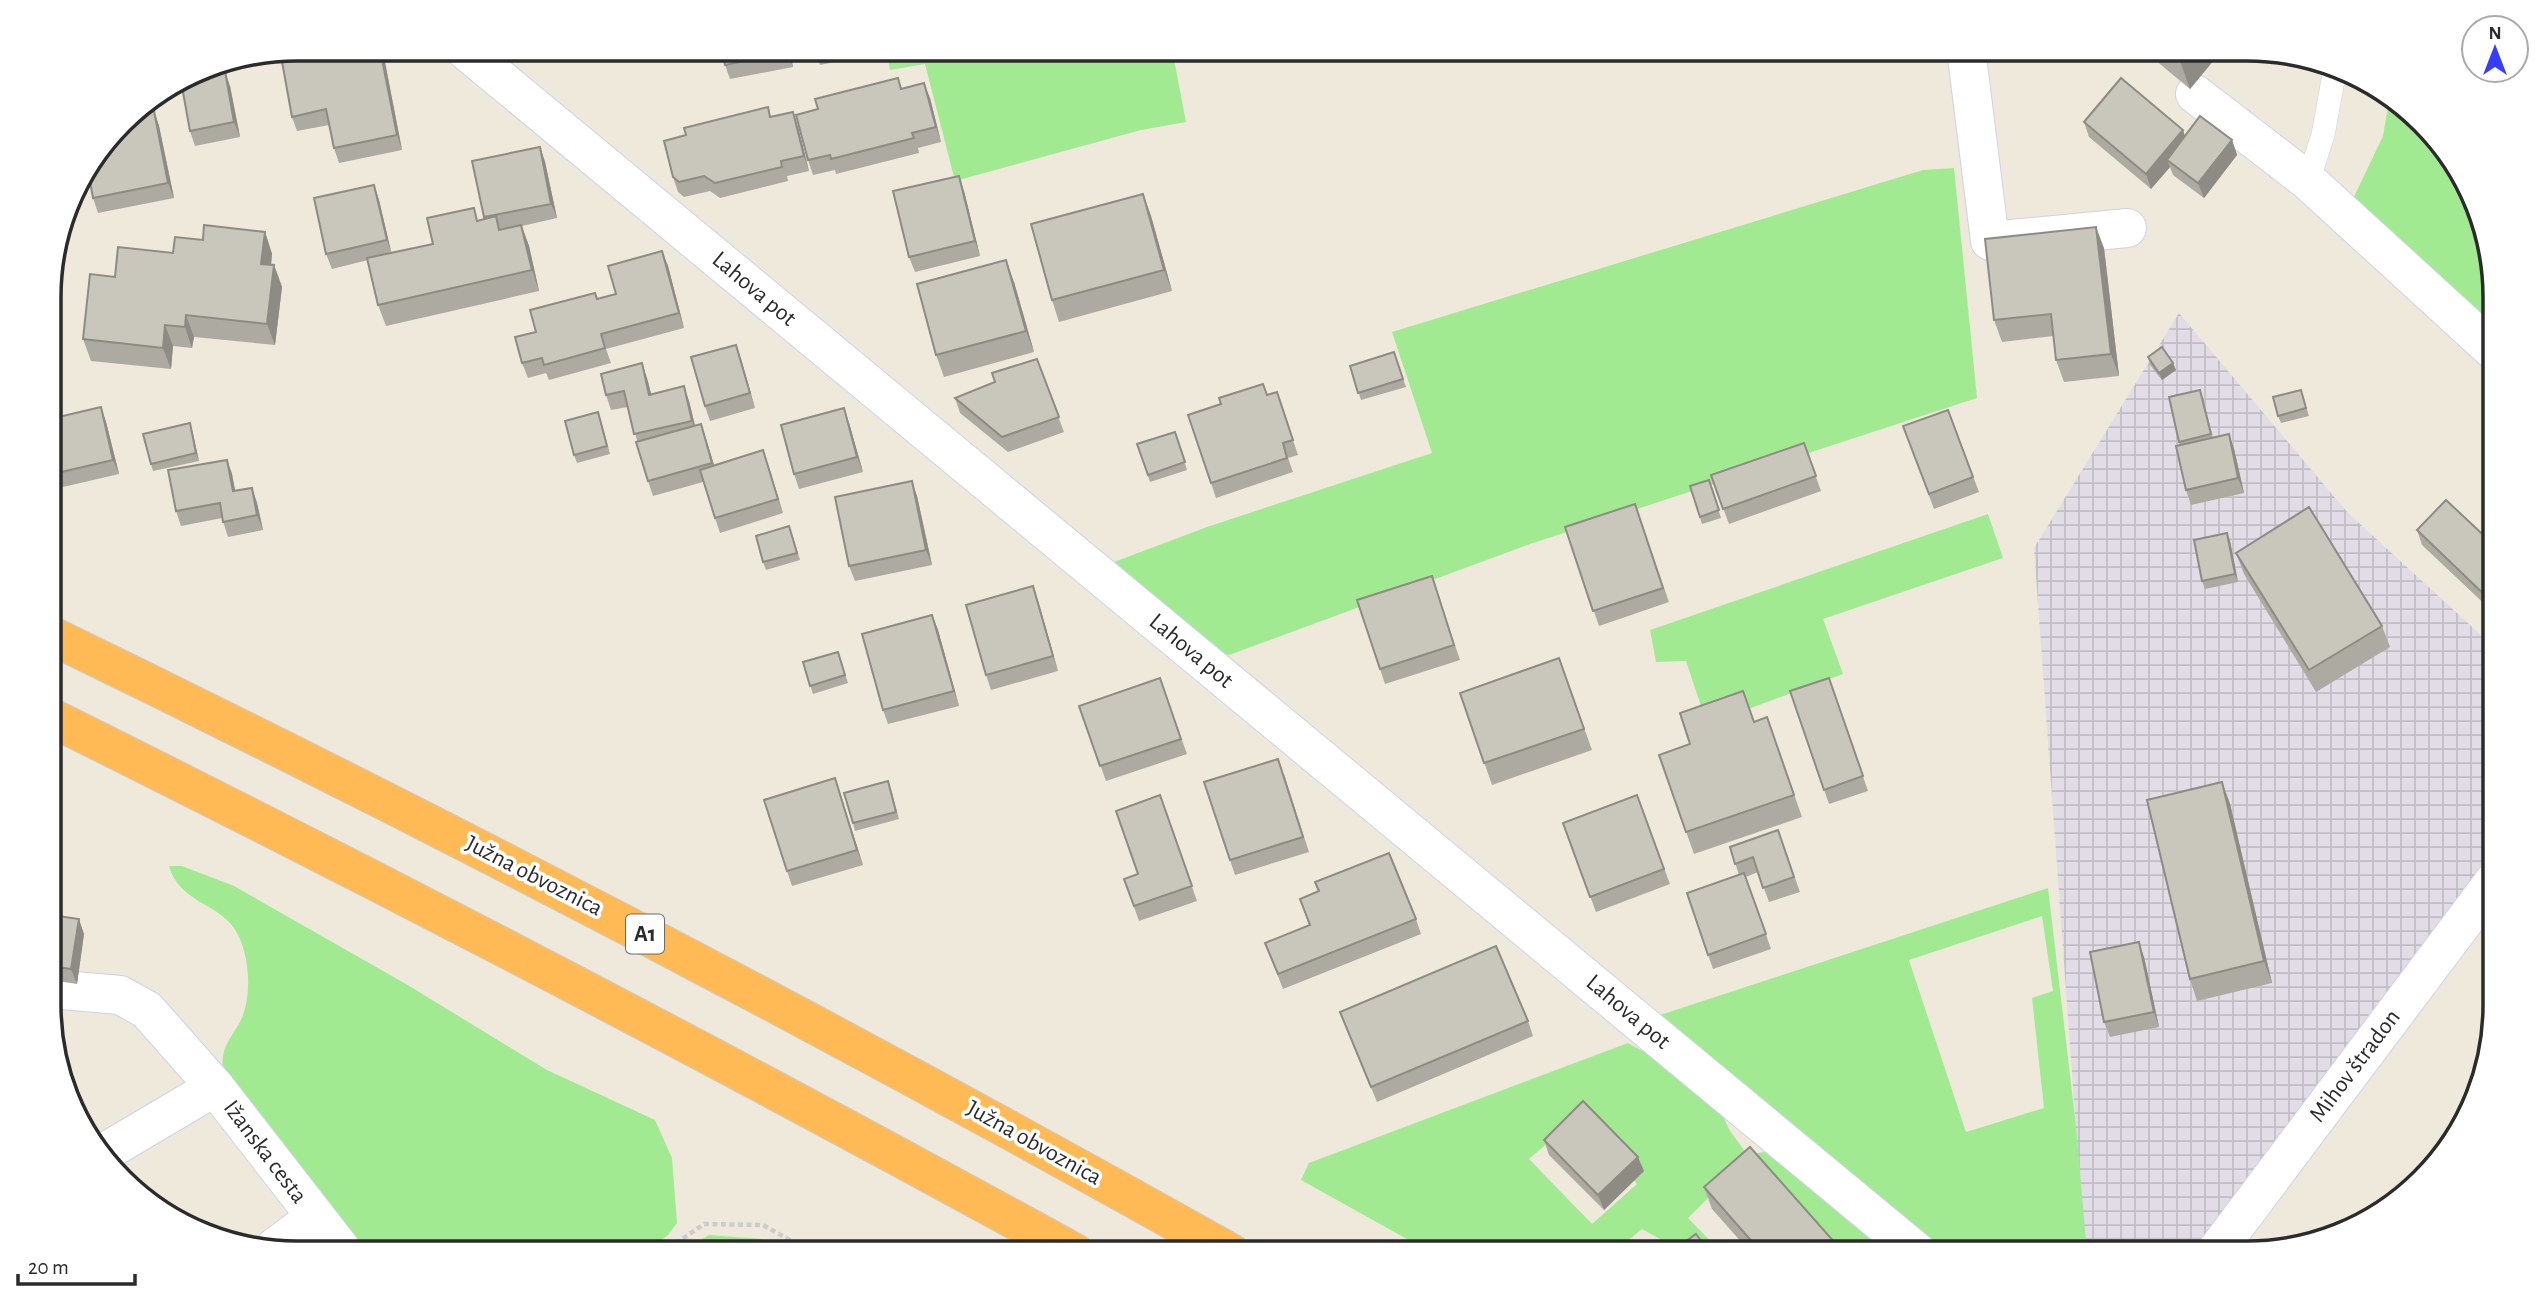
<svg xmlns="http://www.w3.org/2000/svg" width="2544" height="1302" font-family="'Alegreya Sans',sans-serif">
  <defs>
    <pattern id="industrial-grid" width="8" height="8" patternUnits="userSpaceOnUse" patternTransform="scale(1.75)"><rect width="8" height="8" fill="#e1dce6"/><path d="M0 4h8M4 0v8" fill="none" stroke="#c1bdc5"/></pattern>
  </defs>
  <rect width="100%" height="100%" fill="#eee9db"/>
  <!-- industrial -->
  <polygon fill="url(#industrial-grid)" points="2179,313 2348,513 2494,647 2495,870 2223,1252 2085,1253 2034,548"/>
  <!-- grass -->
  <g fill="#a2ea92" fill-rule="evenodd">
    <polygon points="886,49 1172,49 1186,122 1141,130 955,181 925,64 890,70"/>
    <polygon points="2389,101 2444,146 2493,265 2493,331 2353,199 2383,136"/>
    <polygon points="1954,168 1977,398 1530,544 1229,655 1209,648 1114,562 1207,527 1432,453 1392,332 1923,170"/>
    <polygon points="1988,514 2003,558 1823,619 1843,674 1707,724 1686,661 1656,662 1650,630"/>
    <path d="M169,866H182L234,886L406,984L547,1070L655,1120L672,1158L677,1223L668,1235L644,1253H362L223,1076C221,1047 226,1046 240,1022C253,997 250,951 234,928C217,903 179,902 169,866Z"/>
    <path d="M2048,888L2076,1126L2087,1253H1938L1657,1016ZM2042,916L2053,991L2032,998L2044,1108L1966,1132L1909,960Z"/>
    <path d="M1628,1043L1662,1062L1717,1104L1730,1131L1747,1154L1776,1151L1896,1253H1811L1733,1173L1688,1218L1722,1253H1685L1642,1229L1613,1253H1432L1301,1180L1309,1163ZM1574,1120L1637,1184L1592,1224L1529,1159Z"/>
    <polygon points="709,1235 762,1239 750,1253 678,1253"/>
  </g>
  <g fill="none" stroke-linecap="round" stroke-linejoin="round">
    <!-- service casing -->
    <g stroke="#d0d1e5" stroke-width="24">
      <polyline id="service" points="2308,181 2323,135 2335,69"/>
    </g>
    <!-- minor casing -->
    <g stroke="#d0d1e5" stroke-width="40">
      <g id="minor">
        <polyline points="464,49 1918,1253"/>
        <polyline points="1966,49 1990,241 2127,228"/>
        <polyline points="2195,94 2308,181 2493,350"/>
        <polyline points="51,989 120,995 147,1010 215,1087 344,1253"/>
        <polyline points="100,1155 215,1087"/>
        <polyline points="274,1248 314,1218"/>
        <polyline points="2215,1253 2495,880"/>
      </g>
    </g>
    <!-- motorway casing -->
    <g stroke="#ccc" stroke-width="40">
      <g id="motorway">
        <path d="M50,635C450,829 843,1035 1231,1253"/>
        <path d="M50,717C396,889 737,1067 1075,1253"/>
      </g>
    </g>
    <!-- path -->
    <polyline stroke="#ccc" stroke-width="4.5" stroke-dasharray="5 3.5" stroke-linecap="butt" points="662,1253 704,1224 763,1225 813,1253"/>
    <!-- service -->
    <use href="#service" stroke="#fff" stroke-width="23"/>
    <!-- minor -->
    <use href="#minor" stroke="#fff" stroke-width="38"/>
    <!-- motorway -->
    <use href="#motorway" stroke="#ffba55" stroke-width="38"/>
  </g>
  <!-- wall -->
  <g fill="#adaaa1">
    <polygon points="722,49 789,49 793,67 730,79 725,65"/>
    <polygon points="814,49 883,49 883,52 820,65"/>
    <polygon points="2142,49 2223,49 2190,89"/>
    <polygon points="383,52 402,150 339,163 334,148 329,125 297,131 292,117"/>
    <polygon points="230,86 240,137 195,146 190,131"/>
    <polygon points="902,88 930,98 941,142 918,148 919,153 836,174 835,170 813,175 808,160"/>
    <polygon points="154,111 159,126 174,198 98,213 93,198"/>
    <polygon points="771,117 798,127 809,171 787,176 788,181 720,198 710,191 684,197 678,192 673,177"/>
    <polygon points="2084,122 2185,136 2232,140 2237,155 2204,198 2173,175 2170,167 2151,189 2089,137"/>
    <polygon points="540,147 545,162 557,218 522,226 529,246 539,291 386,326 378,305 368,260 332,269 326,254 374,185 379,200 391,253 433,244 478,221 485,219 472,161"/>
    <polygon points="964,191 980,256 915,272 909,257"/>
    <polygon points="1143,194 1151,216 1172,291 1059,322 1052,300"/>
    <polygon points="265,232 272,254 271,265 274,265 282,287 275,345 194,337 192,348 173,346 171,369 91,361 83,339 115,277 203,240"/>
    <polygon points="2104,248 2119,376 2064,382 2056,360 2053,336 2002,342 1994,320"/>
    <polygon points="662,251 668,266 684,328 606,349 611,363 549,380 546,373 528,378 522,363 536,332 597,299 616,294"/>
    <polygon points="1014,282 1034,352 944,377 936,355"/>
    <polygon points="736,345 755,408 710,421 705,406"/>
    <polygon points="1394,352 1406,387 1361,400 1350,366"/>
    <polygon points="2148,357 2173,363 2176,370 2162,380 2150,365"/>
    <polygon points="1037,359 1064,432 1008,452 960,413 955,398 995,382"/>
    <polygon points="647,378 651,394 689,401 695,425 706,439 714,465 768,465 783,513 720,533 703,482 653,496 648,481 628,407 611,410 606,395"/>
    <polygon points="2301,390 2309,416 2281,423 2278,416"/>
    <polygon points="1277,392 1298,455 1288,458 1293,472 1216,498 1211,483 1267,395"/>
    <polygon points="2203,398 2213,438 2229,434 2234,449 2244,493 2191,505 2186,490 2179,442"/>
    <polygon points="101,407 106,422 119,474 63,487 57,473"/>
    <polygon points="1948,410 1979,492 1934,509 1903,426"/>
    <polygon points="601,420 610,454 577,463 574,455"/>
    <polygon points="190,423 199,461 153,471 151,464"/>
    <polygon points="849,423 863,472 799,489 794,474"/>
    <polygon points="1175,432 1187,470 1150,482 1137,444"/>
    <polygon points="1804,443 1821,491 1729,524 1711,475"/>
    <polygon points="227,460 232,474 235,491 252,488 257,503 263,530 228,537 222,518 181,526 176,511"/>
    <polygon points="1709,480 1721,518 1702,524 1690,486"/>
    <polygon points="917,496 932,565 855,581 849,566"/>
    <polygon points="1635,504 1669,602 1599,626 1565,527"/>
    <polygon points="2417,530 2494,545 2494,613 2422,545"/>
    <polygon points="792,534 800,560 766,570 763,562"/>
    <polygon points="2230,541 2238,582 2205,589 2202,581"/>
    <polygon points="2236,553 2382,626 2390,647 2316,692 2244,574"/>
    <polygon points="1033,586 1038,601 1058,671 991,690 986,675"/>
    <polygon points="1437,591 1460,660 1385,684 1380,669"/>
    <polygon points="932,615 938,630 959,706 888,724 883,710"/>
    <polygon points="838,652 848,683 813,694 803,662"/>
    <polygon points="1559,658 1592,750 1492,785 1460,693"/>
    <polygon points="1160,678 1187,754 1106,781 1079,706"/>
    <polygon points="1829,678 1868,791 1829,804 1790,691"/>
    <polygon points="1767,717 1802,817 1694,854 1659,755"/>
    <polygon points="1284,774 1309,852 1235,875 1230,860"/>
    <polygon points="835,778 863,865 792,886 787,871"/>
    <polygon points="2222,782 2230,804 2272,983 2197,1001 2190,979"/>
    <polygon points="891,789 899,819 855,831 853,823"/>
    <polygon points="1160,795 1197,901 1139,921 1124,879 1138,874"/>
    <polygon points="1637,795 1670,884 1596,912 1563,823"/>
    <polygon points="1778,830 1800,892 1769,902 1758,872 1746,877 1771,949 1713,969 1687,893 1739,875 1730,847"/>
    <polygon points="1315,882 1416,919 1421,934 1283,989 1265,943 1309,925 1300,899 1318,892"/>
    <polygon points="51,915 84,934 77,984 51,980"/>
    <polygon points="2144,957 2159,1027 2110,1037 2104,1022"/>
    <polygon points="1340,1012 1528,1021 1533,1036 1377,1102"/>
    <polygon points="1544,1140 1644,1171 1604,1210 1549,1155"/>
    <polygon points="1704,1187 1844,1253 1751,1253 1712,1209"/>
  </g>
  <!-- shaded-wall -->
  <g fill="#8d8b83">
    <polygon points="380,49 382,49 383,52 402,150 397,135"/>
    <polygon points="787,49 789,49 793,67 787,52"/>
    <polygon points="2190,49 2223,49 2190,89 2180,61"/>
    <polygon points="225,71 230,86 240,137 234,122"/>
    <polygon points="924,83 930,98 941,142 936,127"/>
    <polygon points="154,111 159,126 174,198 168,183"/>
    <polygon points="793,112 798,127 809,171 804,156"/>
    <polygon points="2183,130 2188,145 2167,160 2170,167 2151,189 2146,174"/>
    <polygon points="2232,140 2237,155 2204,198 2198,183"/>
    <polygon points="540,147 545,162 557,218 551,204"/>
    <polygon points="959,176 964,191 980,256 975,241"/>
    <polygon points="374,185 379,200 392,255 387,240"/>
    <polygon points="1143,194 1151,216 1172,291 1164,270"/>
    <polygon points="521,225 529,246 539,291 532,270"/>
    <polygon points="2096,227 2104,248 2119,376 2111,354"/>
    <polygon points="265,232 272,254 269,285 261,264"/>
    <polygon points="662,251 668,266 684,328 679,313"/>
    <polygon points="1006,260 1014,282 1034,352 1026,331"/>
    <polygon points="274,265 282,287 275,345 267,324"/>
    <polygon points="186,315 194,337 192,348 185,327"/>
    <polygon points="165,325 173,346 171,369 163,348"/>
    <polygon points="736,345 741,359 755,408 750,393"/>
    <polygon points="642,363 647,378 655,409 649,395"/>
    <polygon points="2173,363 2176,370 2162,380 2159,373"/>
    <polygon points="684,386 689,401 697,435 692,421"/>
    <polygon points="101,407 106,422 119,474 113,460"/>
    <polygon points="844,408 849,423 863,472 857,457"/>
    <polygon points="190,423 192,430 199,461 196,453"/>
    <polygon points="701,424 706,439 718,478 712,463"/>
    <polygon points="2229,434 2234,449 2244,493 2238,478"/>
    <polygon points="763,450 768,465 783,513 778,499"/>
    <polygon points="227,460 232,474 238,506 233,491"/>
    <polygon points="912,481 917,496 932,565 926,550"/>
    <polygon points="252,488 257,503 263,530 257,515"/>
    <polygon points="2227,533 2230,541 2238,582 2235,574"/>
    <polygon points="1033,586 1038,601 1058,671 1053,656"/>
    <polygon points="932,615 938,630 959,706 954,691"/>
    <polygon points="835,778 840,793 863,865 857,850"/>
    <polygon points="2222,782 2230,804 2272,983 2264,961"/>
    <polygon points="79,919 84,934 77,984 71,969"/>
    <polygon points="2139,942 2144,957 2159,1027 2154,1012"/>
    <polygon points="1638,1157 1644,1171 1604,1210 1598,1195"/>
  </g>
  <!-- building -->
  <g fill="#c9c6bb" stroke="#8d8b83" stroke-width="2">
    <polygon points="318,49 380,49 397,135 334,148 326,109 292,117 281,56"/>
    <polygon points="722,49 787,49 787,52 725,65"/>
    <polygon points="2166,49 2190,49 2180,61"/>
    <polygon points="225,71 234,122 190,131 181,81 185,79"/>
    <polygon points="898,78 901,89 924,83 936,127 912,133 914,138 831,159 830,155 808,160 796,115 818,109 815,99"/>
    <polygon points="2121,78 2183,130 2146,174 2084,122"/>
    <polygon points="768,107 770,117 793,112 804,156 781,161 782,167 715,183 704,176 679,182 673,177 664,141 686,135 684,128"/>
    <polygon points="154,111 168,183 93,198 88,170 130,116"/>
    <polygon points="2200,116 2232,140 2198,183 2167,160"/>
    <polygon points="540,147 551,204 484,217 472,161"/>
    <polygon points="959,176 975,241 909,257 893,191"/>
    <polygon points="374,185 387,240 326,254 314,198"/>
    <polygon points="1143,194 1164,270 1052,300 1031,224"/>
    <polygon points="474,208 477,221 496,216 499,230 521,225 532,270 378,305 367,258 433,244 427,218"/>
    <polygon points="204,225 265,232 261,264 274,265 267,324 186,315 185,327 165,325 163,348 83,339 90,274 115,277 118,247 173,253 175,237 203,240"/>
    <polygon points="2096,227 2111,354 2056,360 2051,314 1994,320 1985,239"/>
    <polygon points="662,251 679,313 601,334 605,348 544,365 542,358 522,363 515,337 536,332 530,310 595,293 597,299 616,294 608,266"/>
    <polygon points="1006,260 1026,331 936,355 917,284"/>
    <polygon points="736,345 750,393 705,406 691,357"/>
    <polygon points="2162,347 2173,363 2159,373 2148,357"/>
    <polygon points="1394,352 1403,379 1358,393 1350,366"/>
    <polygon points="1037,359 1059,417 1002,437 955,398 995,382 992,373"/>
    <polygon points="642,363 649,395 684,386 692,421 634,434 624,391 606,395 601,374"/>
    <polygon points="1263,384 1267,395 1277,392 1293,440 1283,443 1287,458 1211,483 1188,415 1221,404 1219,398"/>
    <polygon points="2200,390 2211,434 2179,442 2169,397"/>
    <polygon points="2301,390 2306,408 2278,416 2273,397"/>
    <polygon points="101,407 113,460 57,473 50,441 50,419"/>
    <polygon points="844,408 857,457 794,474 781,425"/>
    <polygon points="1948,410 1973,477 1929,494 1903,426"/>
    <polygon points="598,412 607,446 574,455 565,421"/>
    <polygon points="190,423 196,453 151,464 143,434"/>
    <polygon points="701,424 712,463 648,481 636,442"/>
    <polygon points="1175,432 1185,462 1148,475 1137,444"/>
    <polygon points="2229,434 2238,478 2186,490 2176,446"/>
    <polygon points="1804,443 1816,476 1723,509 1711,475"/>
    <polygon points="763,450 778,499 715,518 700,470"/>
    <polygon points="227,460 233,491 252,488 257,515 223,522 220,503 176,511 168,470"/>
    <polygon points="1709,480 1719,510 1700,517 1690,486"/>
    <polygon points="912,481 926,550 849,566 835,497"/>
    <polygon points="2446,500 2494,545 2494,598 2491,601 2417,530"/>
    <polygon points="1635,504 1663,588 1593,611 1565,527"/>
    <polygon points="2309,507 2382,626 2309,670 2236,553"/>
    <polygon points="789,526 797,553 763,562 756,536"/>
    <polygon points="2227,533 2235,574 2202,581 2194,540"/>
    <polygon points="1432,576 1454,645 1380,669 1357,600"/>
    <polygon points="1033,586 1053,656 986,675 966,605"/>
    <polygon points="932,615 954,691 883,710 862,634"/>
    <polygon points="838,652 845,675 810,686 803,662"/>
    <polygon points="1559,658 1584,729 1484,763 1460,693"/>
    <polygon points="1160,678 1181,739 1100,766 1079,706"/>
    <polygon points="1829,678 1863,776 1824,790 1790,691"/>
    <polygon points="1743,691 1754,722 1767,717 1794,795 1686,832 1659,755 1690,744 1680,713"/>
    <polygon points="1278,759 1303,837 1230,860 1204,782"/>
    <polygon points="835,778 857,850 787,871 764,800"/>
    <polygon points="888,781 896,812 853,823 844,793"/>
    <polygon points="2222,782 2264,961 2190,979 2147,800"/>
    <polygon points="1160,795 1192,886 1134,906 1124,879 1138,874 1116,811"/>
    <polygon points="1637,795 1664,869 1590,897 1563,823"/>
    <polygon points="1778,830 1794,877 1763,888 1753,857 1735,864 1730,847"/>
    <polygon points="1389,853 1416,919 1278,974 1265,943 1310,925 1300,899 1319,891 1315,882"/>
    <polygon points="1744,873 1766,934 1708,955 1687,893"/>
    <polygon points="51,915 79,919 71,969 51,966"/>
    <polygon points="2139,942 2154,1012 2104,1022 2090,952"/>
    <polygon points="1496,946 1528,1021 1371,1087 1340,1012"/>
    <polygon points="1583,1101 1638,1157 1598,1195 1544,1140"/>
    <polygon points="1750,1147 1844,1253 1762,1253 1704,1187"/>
    <polygon points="1696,1234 1710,1253 1670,1253"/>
  </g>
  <g text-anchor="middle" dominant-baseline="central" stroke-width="7" stroke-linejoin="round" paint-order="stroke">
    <!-- shield labels -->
    <rect fill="#fff" stroke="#6b6b6b" stroke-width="2" x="626" y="914.5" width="38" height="39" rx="5"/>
    <g font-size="23" font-weight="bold" fill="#2b2b2b">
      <text x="645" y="934">A1</text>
    </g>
    <!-- street labels -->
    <g font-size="24" fill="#2b2b2b" stroke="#fff">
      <text transform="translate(754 289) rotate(40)">Lahova pot</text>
      <text transform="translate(1191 651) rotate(40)">Lahova pot</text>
      <text transform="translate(534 876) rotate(27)">Južna obvoznica</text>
      <text transform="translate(1628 1012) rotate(40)">Lahova pot</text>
      <text transform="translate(2355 1066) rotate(-53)">Mihov štradon</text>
      <text transform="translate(1034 1143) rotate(29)">Južna obvoznica</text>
      <text transform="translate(265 1152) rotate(53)">Ižanska cesta</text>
    </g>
  </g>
  <!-- crop -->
  <path d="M0 0H2544V1302H0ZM297 61H2247A236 236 0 0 1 2483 297V1005A236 236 0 0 1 2247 1241H297A236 236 0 0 1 61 1005V297A236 236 0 0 1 297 61Z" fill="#fff" fill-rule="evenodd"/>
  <path fill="none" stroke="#2b2b2b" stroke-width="3.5" d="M297 61H2247A236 236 0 0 1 2483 297V1005A236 236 0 0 1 2247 1241H297A236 236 0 0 1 61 1005V297A236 236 0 0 1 297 61Z"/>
  <!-- north arrow -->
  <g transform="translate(2495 49)"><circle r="33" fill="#ffffff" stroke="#aaaaaa" stroke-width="2"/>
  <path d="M0-5L12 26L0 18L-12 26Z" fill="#373dff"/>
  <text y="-10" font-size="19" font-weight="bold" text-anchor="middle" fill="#2b2b2b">N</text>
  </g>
  <!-- scale -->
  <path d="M18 1274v10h117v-10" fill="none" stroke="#2b2b2b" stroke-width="3.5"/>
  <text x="28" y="1274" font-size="21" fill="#2b2b2b" stroke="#ffffff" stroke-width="5" paint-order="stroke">20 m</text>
</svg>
